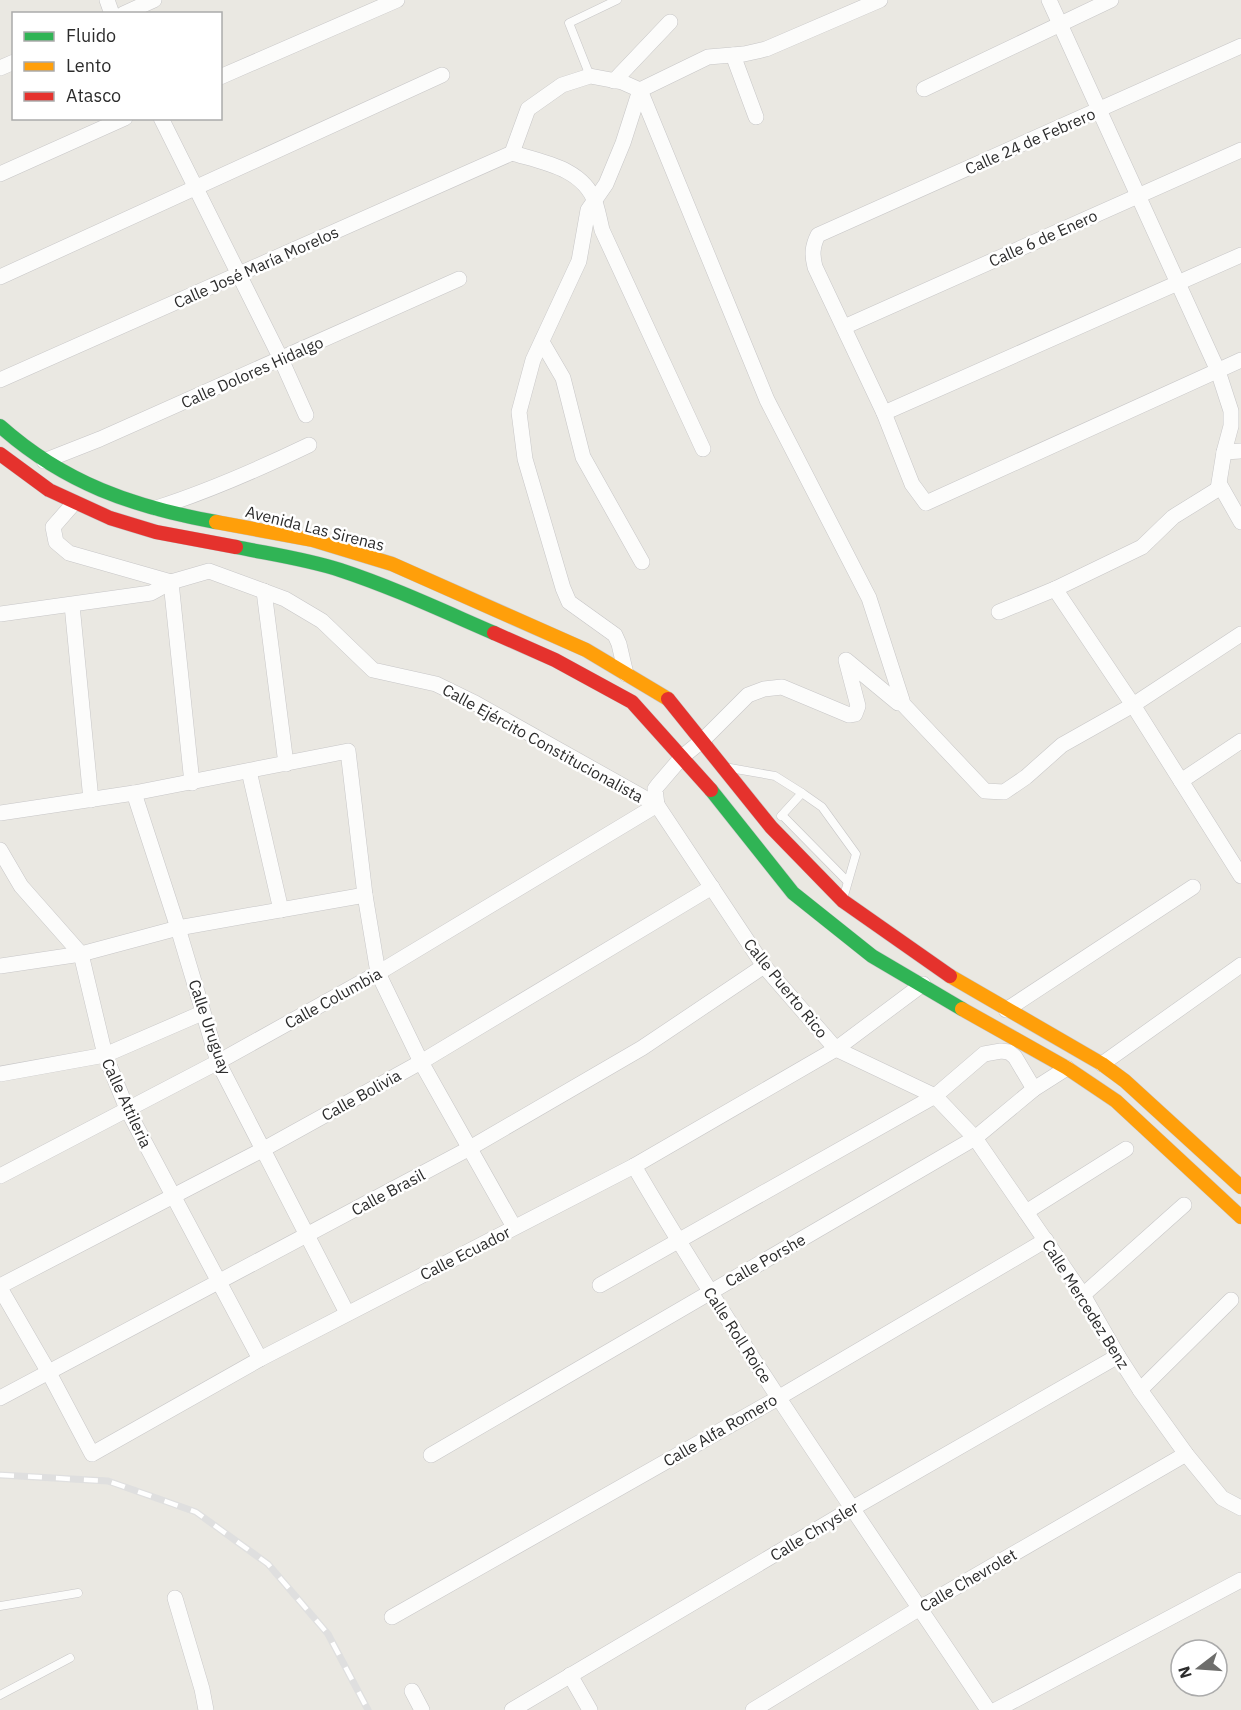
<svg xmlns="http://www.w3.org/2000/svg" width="1241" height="1710" font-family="'IBM Plex Sans',sans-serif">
  <rect width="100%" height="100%" fill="#eae8e2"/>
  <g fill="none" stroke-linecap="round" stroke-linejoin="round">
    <!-- lane casing -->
    <g stroke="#c7c6c7" stroke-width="9">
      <g id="lane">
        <polyline points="590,76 569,23 617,0"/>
        <polyline points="730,768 775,776 802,793 822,807 856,854 843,899"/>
        <polyline points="782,815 847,881"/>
        <polyline points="781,816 802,793"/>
        <polyline points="0,1606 78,1593"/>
        <polyline points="0,1695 70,1658"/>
      </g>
    </g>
    <!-- street casing -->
    <g stroke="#c7c6c7" stroke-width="16">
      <g id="street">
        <polyline points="107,0 112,14"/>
        <polyline points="1049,0 1218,371 1231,411 1231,426 1224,452 1218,489"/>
        <polyline points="123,14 154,0"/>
        <path d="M1241,46L818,235C812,247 812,255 815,267L884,413L912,484L926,503L1241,360"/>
        <polyline points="733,55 756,117"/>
        <polyline points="0,68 14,62"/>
        <polyline points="220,77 397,0"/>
        <polyline points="614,81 670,22"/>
        <polyline points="924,89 1111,0"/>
        <polyline points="640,90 708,57 744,54 766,49 880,0"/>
        <polyline points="161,118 281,359 306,415"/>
        <polyline points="512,153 528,109 562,85 590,76 622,82 640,90 767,400 869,598 902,700 901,702"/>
        <path d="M512,153C542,162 583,168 595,202C598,211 600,221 602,230L703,449"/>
        <polyline points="0,174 125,118"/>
        <polyline points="0,277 442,75"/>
        <polyline points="844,327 1241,150"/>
        <polyline points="542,342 563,378 583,457 642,562"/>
        <polyline points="0,380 512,153"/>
        <polyline points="884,413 1241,255"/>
        <polyline points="1224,452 1241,451"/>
        <polyline points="44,461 100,439 459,279"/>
        <polyline points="1218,489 1220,485 1241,522"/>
        <polyline points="74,503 53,527 56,542 69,553 171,582 192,783"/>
        <path d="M156,508C209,491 259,469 309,445"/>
        <polyline points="1055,589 1142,547 1173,517 1218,489"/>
        <polyline points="264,591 286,764"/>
        <polyline points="72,605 91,800"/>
        <polyline points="999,612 1055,589 1133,705 1241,876"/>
        <polyline points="0,614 151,593 171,582 209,571 285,599 322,621 373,670 436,684 475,703 657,805 764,966 836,1049 935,1096 975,1138 1083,1295 1118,1356 1140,1390 1186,1454 1222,1498 1241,1508"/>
        <polyline points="626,674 619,644 615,635 569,602 563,588 525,459 519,412 533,360 579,261 588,210 606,184 623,143 640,90"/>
        <polyline points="249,771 281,910"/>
        <polyline points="1181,781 1241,741"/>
        <polyline points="134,793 178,928 218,1062 347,1313"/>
        <polyline points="657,805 655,789 658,785 682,757 703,740 748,695 764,689 782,687 849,715 855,714 858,706 846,660 898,703 901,702 985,791 1004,792 1026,777 1062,745 1133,705 1241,634"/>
        <polyline points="0,813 134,793 348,751 365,895 378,973 421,1062 514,1227"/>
        <polyline points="0,850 21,886 81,954 105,1055 127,1109 260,1359"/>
        <polyline points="0,966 81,954 178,928 365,895"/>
        <polyline points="1006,1010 1193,887"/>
        <polyline points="1102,1064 1241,965"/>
        <polyline points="0,1074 105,1055 202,1013"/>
        <path d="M634,1166C743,1353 868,1530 988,1710"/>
        <polyline points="0,1176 218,1062 378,973 657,805"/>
        <polyline points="1026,1212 1126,1149"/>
        <polyline points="600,1285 935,1096 984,1054 1001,1051 1009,1052 1015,1057 1034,1089"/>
        <polyline points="0,1286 262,1150 421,1062 712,887"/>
        <polyline points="0,1288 48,1371 92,1454 260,1359 634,1166 836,1049 923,984"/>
        <polyline points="1083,1295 1184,1205"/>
        <polyline points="1140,1390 1231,1300"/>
        <polyline points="0,1398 470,1148 642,1048 764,966"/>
        <polyline points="431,1455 975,1138 1034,1089 1067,1068"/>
        <polyline points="175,1598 202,1689 206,1710"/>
        <polyline points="392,1617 778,1398 1046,1240"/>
        <polyline points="570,1675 590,1710"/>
        <polyline points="412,1691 422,1710"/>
        <polyline points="512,1710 853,1508 1118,1356"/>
        <polyline points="753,1710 920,1608 1186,1454"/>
        <polyline points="996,1710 1241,1580"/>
      </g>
    </g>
    <!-- fast casing -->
    <g stroke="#c7c6c7" stroke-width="15">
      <g id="fast">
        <path d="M0,426C64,483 133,507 216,522"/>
        <path d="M236,547C270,554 306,559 340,570C392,587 443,611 494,633"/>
        <polyline points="711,790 793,893 872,956 962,1009"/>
      </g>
    </g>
    <!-- slow casing -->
    <g stroke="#c7c6c7" stroke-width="15">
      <g id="slow">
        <polyline points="216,522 313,540 392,564 586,650 668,699"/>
        <polyline points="950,976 1102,1064 1125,1081 1241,1187"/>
        <polyline points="962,1009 1067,1068 1116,1101 1241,1217"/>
      </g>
    </g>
    <!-- jam casing -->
    <g stroke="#c7c6c7" stroke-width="15">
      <g id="jam">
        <polyline points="0,454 49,490 110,518 156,532 236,547"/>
        <polyline points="494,633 555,660 632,702 711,790"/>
        <polyline points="668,699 771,827 843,901 950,976"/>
      </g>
    </g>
    <!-- lane -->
    <use href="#lane" stroke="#fcfcfb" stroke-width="8"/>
    <!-- street -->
    <use href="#street" stroke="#fcfcfb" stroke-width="15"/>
    <!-- fast -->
    <use href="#fast" stroke="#30b455" stroke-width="14"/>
    <!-- slow -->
    <use href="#slow" stroke="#ff9f0a" stroke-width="14"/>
    <!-- jam -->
    <use href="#jam" stroke="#e5322d" stroke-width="14"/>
    <!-- rail casing -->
    <g stroke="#dfdfdf" stroke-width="7">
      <polyline id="rail" points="0,1475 108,1481 196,1512 268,1564 328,1634 368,1710"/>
    </g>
    <!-- rail -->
    <use href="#rail" stroke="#fff" stroke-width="4.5" stroke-dasharray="14" stroke-linecap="butt"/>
  </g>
  <g text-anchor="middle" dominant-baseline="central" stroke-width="5" stroke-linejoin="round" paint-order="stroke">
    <!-- street labels -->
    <g font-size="16" fill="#2c2c2c" stroke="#fff">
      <text transform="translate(1030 141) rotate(-24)">Calle 24 de Febrero</text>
      <text transform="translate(1043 238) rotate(-24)">Calle 6 de Enero</text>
      <text transform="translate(256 267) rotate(-24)">Calle José María Morelos</text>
      <text transform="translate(252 372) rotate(-24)">Calle Dolores Hidalgo</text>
      <text transform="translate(315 528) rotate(14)">Avenida Las Sirenas</text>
      <text transform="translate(543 743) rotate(29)">Calle Ejército Constitucionalista</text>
      <text transform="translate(786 988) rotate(51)">Calle Puerto Rico</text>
      <text transform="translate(333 998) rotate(-29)">Calle Columbia</text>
      <text transform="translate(210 1027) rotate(71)">Calle Uruguay</text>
      <text transform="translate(361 1095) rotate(-29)">Calle Bolivia</text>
      <text transform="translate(127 1103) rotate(65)">Calle Attileria</text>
      <text transform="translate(388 1192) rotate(-28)">Calle Brasil</text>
      <text transform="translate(465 1253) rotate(-27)">Calle Ecuador</text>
      <text transform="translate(765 1260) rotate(-30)">Calle Porshe</text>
      <text transform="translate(1086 1304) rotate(58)">Calle Mercedez Benz</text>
      <text transform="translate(738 1335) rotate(57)">Calle Roll Roice</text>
      <text transform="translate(720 1430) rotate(-30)">Calle Alfa Romero</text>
      <text transform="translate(814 1531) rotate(-31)">Calle Chrysler</text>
      <text transform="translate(968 1580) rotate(-30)">Calle Chevrolet</text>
    </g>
  </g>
  <!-- legend -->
  <rect x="12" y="12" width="210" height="108" fill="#ffffff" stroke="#ababab" stroke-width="1.5"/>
  <rect x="24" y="32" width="30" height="9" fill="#30b455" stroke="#ababab" stroke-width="1.5"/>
  <text x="66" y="42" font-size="18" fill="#2c2c2c">Fluido</text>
  <rect x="24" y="62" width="30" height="9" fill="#ff9f0a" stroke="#ababab" stroke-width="1.5"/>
  <text x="66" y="72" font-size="18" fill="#2c2c2c">Lento</text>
  <rect x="24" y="92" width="30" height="9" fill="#e5322d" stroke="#ababab" stroke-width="1.5"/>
  <text x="66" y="102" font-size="18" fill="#2c2c2c">Atasco</text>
  <!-- north arrow -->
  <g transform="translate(1199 1668) rotate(253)"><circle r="28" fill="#ffffff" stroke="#ababab" stroke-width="1.5"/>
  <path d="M0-4.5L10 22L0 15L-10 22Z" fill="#6e6e6c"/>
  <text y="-9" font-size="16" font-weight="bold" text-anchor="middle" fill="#2c2c2c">N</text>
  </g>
</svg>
